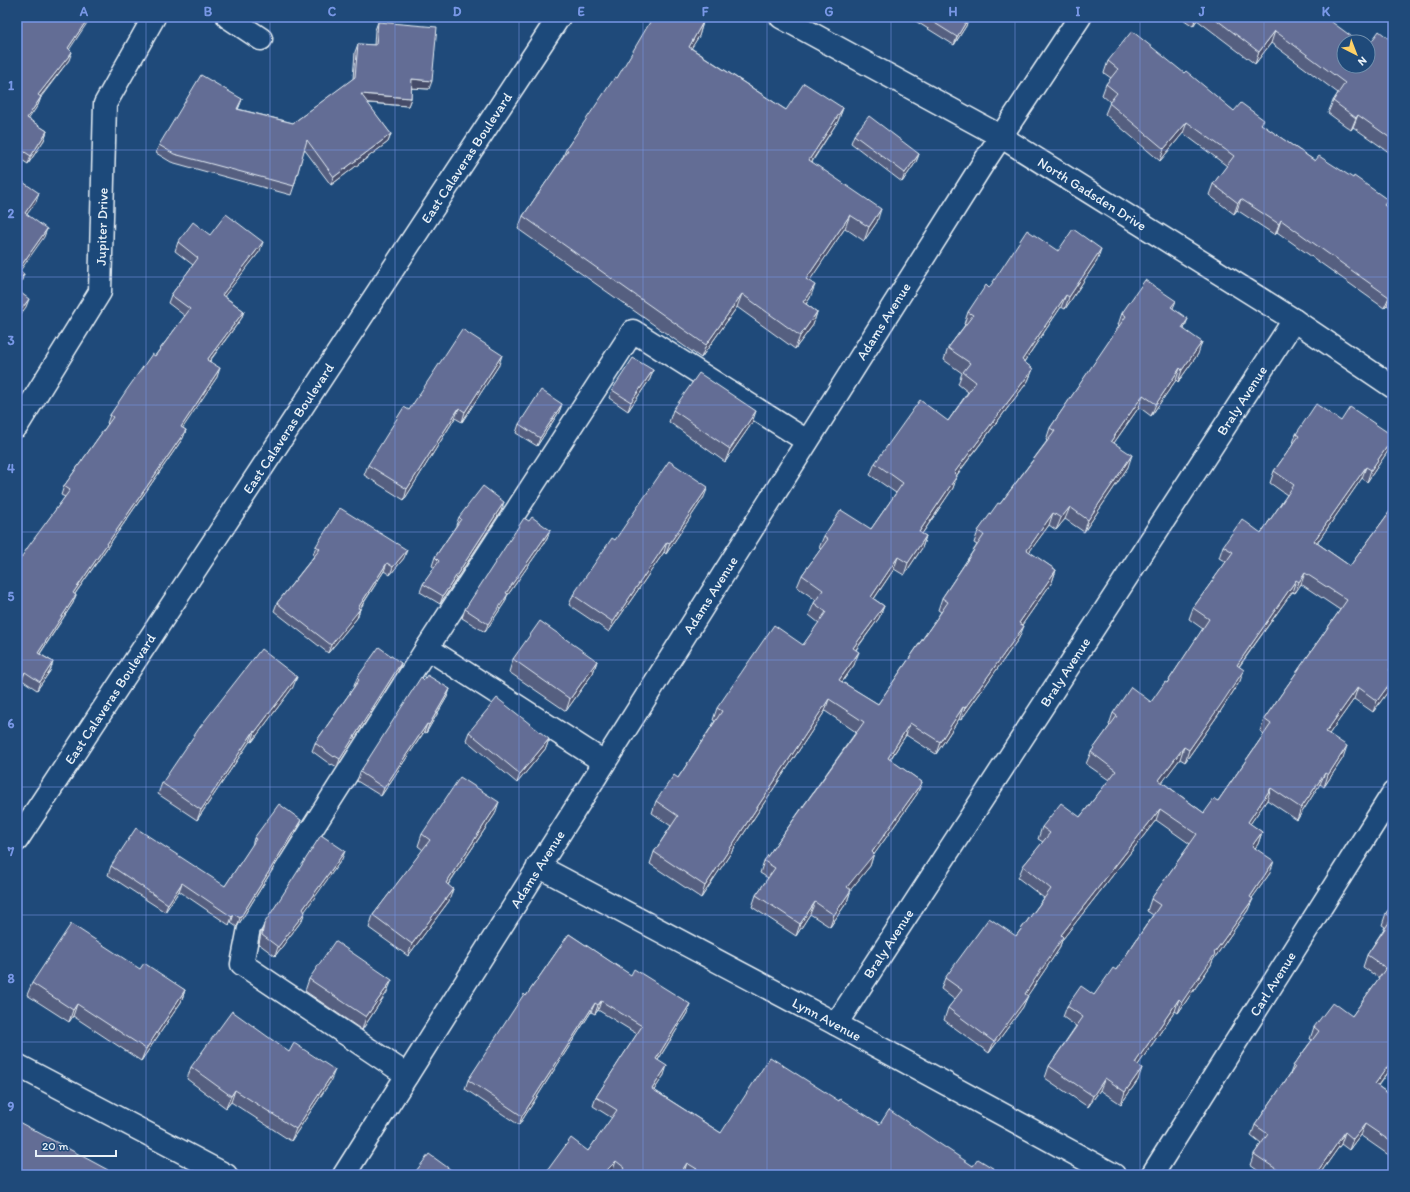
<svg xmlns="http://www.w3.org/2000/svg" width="1410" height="1192" font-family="Itim,sans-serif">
  <rect width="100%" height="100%" fill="#1f4a7a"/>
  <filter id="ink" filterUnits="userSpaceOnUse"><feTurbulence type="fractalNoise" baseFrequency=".025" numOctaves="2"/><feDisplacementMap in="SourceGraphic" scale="8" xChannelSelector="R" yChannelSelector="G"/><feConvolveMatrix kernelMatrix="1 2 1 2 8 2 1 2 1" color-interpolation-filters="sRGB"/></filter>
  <g filter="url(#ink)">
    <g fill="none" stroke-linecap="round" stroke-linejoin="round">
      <!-- minor casing -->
      <g stroke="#e8f1f8" stroke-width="25">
        <g id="minor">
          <polyline points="228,17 261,39"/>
          <path id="s1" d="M781,17L1000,136L1294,320L1393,387"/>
          <path id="s2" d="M17,426L100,292L105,104L154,17"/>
          <polyline points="604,762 427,648 633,331 807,441"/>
          <path id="s3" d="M538,866L836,1024L1114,1175"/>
          <path id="s4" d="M836,1024L1294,320"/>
          <polyline points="17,1065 226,1175"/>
          <polyline points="407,1075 242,964 249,928 427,648"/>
          <path id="s5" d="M344,1175L982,165L1080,17"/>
          <path id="s6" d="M1152,1175L1393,793"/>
        </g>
      </g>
      <!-- secondary casing -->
      <g stroke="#e8f1f8" stroke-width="25">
        <g id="secondary">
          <path id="s7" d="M17,840L559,17"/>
        </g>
      </g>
      <!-- minor -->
      <use href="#minor" stroke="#1f4a7a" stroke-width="22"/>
      <!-- secondary -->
      <use href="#secondary" stroke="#1f4a7a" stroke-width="22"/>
    </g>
    <!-- wall -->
    <g fill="#555e80" stroke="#e8f1f8" fill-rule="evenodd">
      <polygon points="17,17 69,49 69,60 41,97 38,105 28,119 47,131 44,140 28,164 17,157"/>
      <polygon points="909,17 968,17 966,26 954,45"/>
      <polygon points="1180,17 1325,17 1344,66 1393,42 1393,155 1353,127 1351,130 1328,113 1333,101 1338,93 1271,43 1255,64 1197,20 1193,26"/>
      <polygon points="378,22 429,89 411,88 411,98 408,106 367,103 391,134 388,142 331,185 304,149 294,186 291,195 171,162 156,153 159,145 242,99 238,109 293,123 353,79 355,52 358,44 374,45 375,30"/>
      <polygon points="703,22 699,36 691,48 786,110 843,108 838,121 812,162 877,222 864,241 845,228 809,281 810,298 806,304 817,312 813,325 795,349 737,307 701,358 518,229 523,216 562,159 566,149 617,78"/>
      <polygon points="1108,61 1184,73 1234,111 1262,125 1315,161 1393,212 1393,309 1387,305 1384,308 1277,232 1275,235 1237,210 1234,214 1209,195 1213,184 1227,166 1183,133 1160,161 1105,114 1110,102 1102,95 1106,84 1111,78 1104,73"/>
      <polygon points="854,135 919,154 916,162 902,182 851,143"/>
      <polygon points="210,235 260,251 224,296 244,311 241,319 210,361 217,377 182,428 186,430 183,438 75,594 73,603 40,654 53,662 50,671 37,690 22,680 17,689 17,564 65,497 61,495 64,486 108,424 107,423 110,415 185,316 168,303 171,295 193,265 175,251 178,242"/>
      <polygon points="1058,251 1097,261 1065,309 1061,307 1024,362 1033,369 1028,381 957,475 953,488 922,534 926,536 922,548 904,575 894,569 874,599 884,606 879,618 856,650 854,665 842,682 878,704 941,612 938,610 942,598 977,545 974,543 978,531 1000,504 1047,441 1046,440 1050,428 1120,326 1118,325 1122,313 1176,301 1173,308 1198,354 1178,382 1176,380 1151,416 1139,407 1114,443 1128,467 1084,532 1065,519 1056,530 1049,525 1029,552 1056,570 1052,582 1022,625 1019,638 961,720 959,719 936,754 906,735 890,760 922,782 917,794 873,856 870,866 851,889 847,902 830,927 810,914 796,936 752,907 756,895 768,878 760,873 764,861 856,732 825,711 701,898 650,864 654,852 671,826 652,813 656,801 678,778 715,721 713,720 717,708 803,645 819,623 809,615 814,603 816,600 797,587 802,575 821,549 819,548 824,536 871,529 896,493 870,475 875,463 948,421 968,392 958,384 962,373 944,360 948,348 965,325 964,324 968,312 989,288"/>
      <polygon points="499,365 462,422 455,418 404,500 364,475 368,465 409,410"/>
      <polygon points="653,370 650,379 628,411 609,398 612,390"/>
      <polygon points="562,404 559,412 537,446 516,433 519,424"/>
      <polygon points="673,410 752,423 725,462 669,422"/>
      <path d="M1341,421L1390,448L1367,482L1362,478L1317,543L1350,566L1393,507V670L1392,672L1393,673V683L1392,686L1373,712L1354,699L1329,734L1343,758L1324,787L1320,784L1297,820L1267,800L1250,824L1262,832L1258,844L1255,848L1270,873L1252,898L1248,910L1213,960L1211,965L1178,1013L1175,1011L1138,1065V1080L1121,1104L1100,1090L1088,1107L1045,1078L1049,1066L1076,1026L1063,1017L1067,1006L1094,995L1116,970L1153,915L1147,911L1151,899L1190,844L1156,820L1062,940L1059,949L1027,996L1023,1007L989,1053L944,1020L948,1008L955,1000L941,989L945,978L1016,936L1044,898L1018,878L1023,866L1043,842L1038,839L1042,827L1080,817L1109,780L1086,764L1091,752L1110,726L1109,725L1113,713L1151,702L1167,683L1203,629L1189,619L1193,608L1226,562L1219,558L1223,546L1261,533L1287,495L1270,483L1274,471L1292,446L1296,434ZM1301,584L1340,610L1264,719L1260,731L1264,734L1218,801L1204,813L1162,782L1180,759L1185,762L1218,715L1240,681L1239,667L1292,592L1295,593Z"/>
      <polygon points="704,497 666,554 664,552 609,632 569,605 573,595 615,540"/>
      <polygon points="501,511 440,604 420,592 423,584 435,568 432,566 435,557 456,526 456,525 459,517"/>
      <polygon points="529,521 550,530 547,539 507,596 505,602 485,632 462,618 465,609"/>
      <polygon points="316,546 404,558 390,575 384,571 360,609 357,618 328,653 274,611 277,603 314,556 313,555"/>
      <polygon points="513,659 597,661 593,673 566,711 509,672"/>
      <polygon points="401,663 398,671 337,767 332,764 331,765 312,751 315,743 354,687 354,686 357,678"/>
      <polygon points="424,680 450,689 447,697 426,733 424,732 381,796 357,781 360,772"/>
      <polygon points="293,687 252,742 250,741 197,820 158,794 162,783"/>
      <polygon points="469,732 549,739 546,748 517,783 466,740"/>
      <polygon points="495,814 448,885 449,901 408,956 369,928 373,915 423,850 418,846 422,834"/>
      <polygon points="298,828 237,927 231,923 229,925 179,891 165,912 108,875 111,866 225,886 252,846 254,838"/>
      <polygon points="342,859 304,911 302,920 275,956 259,944 261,933 264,924"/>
      <polygon points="1393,904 1393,1064 1378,1086 1393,1097 1393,1158 1360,1135 1349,1150 1341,1144 1319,1175 1264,1175 1250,1165 1254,1154 1261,1144 1251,1136 1255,1125 1290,1074 1293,1066 1312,1040 1310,1039 1314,1027 1352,1016 1379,978 1363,967 1367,955 1385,927 1382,925 1386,913"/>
      <polygon points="569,934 687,1013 658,1060 664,1075 654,1090 721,1133 839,1101 880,1124 973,1166 1004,1175 689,1175 684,1172 682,1175 619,1175 613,1170 608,1175 544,1175 588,1151 612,1118 593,1106 596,1097 637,1034 598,1010 595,1014 591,1012 519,1125 465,1089 468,1080"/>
      <polygon points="140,969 185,990 181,1002 141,1061 73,1016 69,1022 27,995 32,983"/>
      <polygon points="309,979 387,992 362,1030 305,991"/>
      <polygon points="289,1052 330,1082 291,1141 231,1102 226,1108 187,1079 191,1067"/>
    </g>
    <!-- shaded-wall -->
    <g fill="#454c68" stroke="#e8f1f8">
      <polygon points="89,17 91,17 65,56 68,48"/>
      <polygon points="377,17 381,17 376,21"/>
      <polygon points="969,17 966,26 954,45 957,37"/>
      <polygon points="1196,17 1198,17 1197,20 1193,26"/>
      <polygon points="703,22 699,36 684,60 689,47"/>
      <polygon points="1275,31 1271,43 1255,64 1259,52"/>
      <polygon points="72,52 69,60 35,103 38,95"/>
      <polygon points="412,79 432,81 429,89 409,88"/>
      <polygon points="361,94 411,98 408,106 358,102"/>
      <polygon points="41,97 38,105 24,126 27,118"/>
      <polygon points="242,99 239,107 234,117 237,109"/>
      <polygon points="843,108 838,121 804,173 809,160"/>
      <polygon points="1358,115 1353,127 1351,130 1356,118"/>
      <polygon points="1187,122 1183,133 1160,161 1164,149"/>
      <polygon points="47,131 44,140 28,164 31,156"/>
      <polygon points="391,134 388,142 331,185 334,177"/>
      <polygon points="919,154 916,162 902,182 905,173"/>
      <polygon points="39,193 36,202 22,221 25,213"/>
      <polygon points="1241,199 1237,210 1234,214 1238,203"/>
      <polygon points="881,209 877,222 864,241 869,227"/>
      <polygon points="850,215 845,228 802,292 806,279"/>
      <polygon points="1281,220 1277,232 1275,235 1279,224"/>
      <polygon points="47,229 44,237 17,275 18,270"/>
      <polygon points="263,242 260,251 219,303 222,295"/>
      <polygon points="1101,249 1097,261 1065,309 1069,297"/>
      <polygon points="24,274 21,283 17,288 17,284"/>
      <polygon points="815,285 810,298 798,315 803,302"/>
      <polygon points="742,294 737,307 701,358 706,345"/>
      <polygon points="1391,294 1387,305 1384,308 1389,297"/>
      <polygon points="1066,295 1061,307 1017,372 1022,360"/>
      <polygon points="29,299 26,307 17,319 17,315"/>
      <polygon points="244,311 241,319 204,368 207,360"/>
      <polygon points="817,312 813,325 795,349 800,336"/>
      <polygon points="1188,319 1183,331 1182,328"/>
      <polygon points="1202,342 1198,354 1178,382 1182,370"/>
      <polygon points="502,355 499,365 462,422 465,412"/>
      <polygon points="220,368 217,377 178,435 181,427"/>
      <polygon points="1180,368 1176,380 1151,416 1156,404"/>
      <polygon points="1033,369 1028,381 949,485 954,473"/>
      <polygon points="653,370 650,379 628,411 631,402"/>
      <polygon points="1143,395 1139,407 1107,453 1111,441"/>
      <polygon points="562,404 559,412 537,446 540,438"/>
      <polygon points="459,408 455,418 404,500 407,489"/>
      <polygon points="756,411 752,423 725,462 730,449"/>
      <polygon points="186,430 183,438 70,601 73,593"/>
      <polygon points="1393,438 1390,448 1367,482 1371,470"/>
      <polygon points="1132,455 1128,467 1084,532 1088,520"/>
      <polygon points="1366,467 1362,478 1310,553 1314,541"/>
      <polygon points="957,476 953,488 915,544 919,532"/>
      <polygon points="708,487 704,497 666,554 670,543"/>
      <polygon points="504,502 501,511 440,604 443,596"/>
      <polygon points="1070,507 1065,519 1056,530 1061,518"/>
      <polygon points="1053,513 1049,525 1022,562 1027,550"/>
      <polygon points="550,530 547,539 507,596 505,602 485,632 488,624 506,593"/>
      <polygon points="926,536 922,548 904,575 908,563"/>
      <polygon points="667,542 664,552 609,632 613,622"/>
      <polygon points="407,550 404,558 390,575 393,567"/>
      <polygon points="898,557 894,569 867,609 871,597"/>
      <polygon points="387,563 384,571 357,613 360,609 357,618 328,653 331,645 358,608"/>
      <polygon points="1056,570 1052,582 1015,635 1019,623"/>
      <polygon points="1305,573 1301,584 1295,593 1299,582"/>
      <polygon points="1296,580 1292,592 1232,676 1237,665"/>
      <polygon points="76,595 73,603 35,661 38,653"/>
      <polygon points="884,606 879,618 848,660 853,648"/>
      <polygon points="1024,626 1019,638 961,720 965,708"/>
      <polygon points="859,652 854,665 835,692 839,680"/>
      <polygon points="597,661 593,673 566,711 570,699"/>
      <polygon points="53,662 50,671 37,690 40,682"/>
      <polygon points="401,663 398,671 337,767 340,759"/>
      <polygon points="1393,665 1393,670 1385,682 1389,670"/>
      <polygon points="1244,670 1240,681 1218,715 1185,762 1189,750"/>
      <polygon points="25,672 22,680 17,689 17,686"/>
      <polygon points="297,677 293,687 252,742 255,732"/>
      <polygon points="1393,679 1393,683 1392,686 1373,712 1377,701"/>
      <polygon points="1358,687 1354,699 1322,744 1326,732"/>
      <polygon points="450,689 447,697 426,733 429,725"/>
      <polygon points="829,699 825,711 701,898 705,886"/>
      <polygon points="963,707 959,719 936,754 940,742"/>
      <polygon points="910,723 906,735 883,770 888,758"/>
      <polygon points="427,724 424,732 381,796 384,788"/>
      <polygon points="254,731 250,741 197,820 201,810"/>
      <polygon points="549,739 546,748 517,783 520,774"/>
      <polygon points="1347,746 1343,758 1324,787 1328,775"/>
      <polygon points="1184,747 1180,759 1155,792 1159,780"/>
      <polygon points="1325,773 1320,784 1297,820 1301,808"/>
      <polygon points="922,782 917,794 873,856 870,866 843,899 847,887"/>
      <polygon points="1271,788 1267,800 1243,834 1248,822"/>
      <polygon points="499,802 495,814 441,895 446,883"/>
      <polygon points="1160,809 1156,820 1062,940 1059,949 1022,1004 1028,996 1023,1007 989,1053 994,1042 1025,994 1061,935"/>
      <polygon points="301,820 298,828 237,927 240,918"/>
      <polygon points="1262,832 1258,844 1248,858 1252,846"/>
      <polygon points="345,851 342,859 300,918 303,909"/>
      <polygon points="1274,861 1270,873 1245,908 1250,897"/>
      <polygon points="182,883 179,891 165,912 168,904"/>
      <polygon points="453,889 449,901 408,956 412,944"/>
      <polygon points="851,890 847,902 830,927 834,915"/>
      <polygon points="1253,899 1248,910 1213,960 1211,965 1178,1013 1182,1002 1214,953"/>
      <polygon points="815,902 810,914 796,936 800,924"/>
      <polygon points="305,912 302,920 275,956 278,947"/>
      <polygon points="234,914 231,923 229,925 232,917"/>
      <polygon points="392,980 387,992 362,1030 366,1017"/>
      <polygon points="185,990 181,1002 141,1061 146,1049"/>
      <polygon points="1179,999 1175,1011 1131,1075 1135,1063"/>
      <polygon points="601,1001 598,1010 595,1014 598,1005"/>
      <polygon points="595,1003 591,1012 519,1125 522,1116"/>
      <polygon points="77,1004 73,1016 69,1022 73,1010"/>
      <polygon points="690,1004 687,1013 653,1068 656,1059"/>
      <polygon points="1393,1059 1393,1064 1371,1095 1375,1084"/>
      <polygon points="667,1066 664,1075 649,1098 652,1089"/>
      <polygon points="1142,1068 1138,1080 1121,1104 1125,1092"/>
      <polygon points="335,1070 330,1082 291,1141 296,1129"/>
      <polygon points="1105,1078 1100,1090 1088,1107 1093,1096"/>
      <polygon points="235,1090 231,1102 226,1108 231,1096"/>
      <polygon points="1365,1124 1360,1135 1349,1150 1353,1139"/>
      <polygon points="1345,1132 1341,1144 1319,1175 1315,1175"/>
      <polygon points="616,1161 613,1170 608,1175 602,1175"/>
      <polygon points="687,1163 684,1172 682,1175 679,1175"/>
    </g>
    <!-- building -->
    <g fill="#636d95" stroke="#e8f1f8" fill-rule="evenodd">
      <polygon points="17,17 89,17 68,48 72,52 38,95 41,97 27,118 47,131 31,156 17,147"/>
      <polygon points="653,17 694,17 703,22 689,47 786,110 804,83 843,108 809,160 881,209 869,227 850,215 806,279 815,285 803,302 817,312 800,336 742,294 706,345 523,216 568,150 566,149 615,77 617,78"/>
      <polygon points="925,17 969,17 957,37"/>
      <polygon points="1213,17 1325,17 1359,42 1344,42 1344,66 1368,66 1368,46 1379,31 1393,42 1393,140 1358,115 1356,118 1333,101 1345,83 1275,31 1259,52"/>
      <polygon points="378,22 437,27 432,81 412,79 411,98 361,94 391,134 334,177 307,140 294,186 174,154 159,145 201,75 242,99 237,109 293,123 355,77 358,44 376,45"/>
      <polygon points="1132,31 1184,73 1186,71 1234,111 1241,103 1264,120 1261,124 1315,161 1319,156 1353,178 1354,176 1388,200 1384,205 1393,212 1393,295 1391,294 1389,297 1281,220 1279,224 1241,199 1238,203 1213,184 1234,156 1187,122 1164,149 1109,103 1117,93 1106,84 1118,69 1108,61"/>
      <polygon points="869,116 919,154 905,173 854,135"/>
      <polygon points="17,178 39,193 25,213 47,229 18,270 24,274 17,284"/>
      <polygon points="226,214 263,242 222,295 244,311 207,360 220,368 181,427 186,430 73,593 76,595 38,653 53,662 40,682 25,672 17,686 17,564 28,547 70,490 64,486 113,417 110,415 126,391 152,354 155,356 190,309 171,295 198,258 178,242 193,222 210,235"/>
      <polygon points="1073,229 1101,249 1069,297 1066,295 1022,360 1033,369 954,473 957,476 919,532 926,536 908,563 898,557 871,597 884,606 853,648 859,652 839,680 878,704 948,602 942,598 984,535 978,531 998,503 1000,504 1055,431 1050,428 1126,316 1122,313 1145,280 1176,301 1171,307 1188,319 1182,328 1202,342 1182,370 1180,368 1156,404 1143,395 1111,441 1132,455 1088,520 1070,507 1061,518 1053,513 1027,550 1056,570 1019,623 1024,626 965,708 963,707 940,742 910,723 888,758 922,782 872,852 874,854 847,887 851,890 834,915 815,902 800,924 756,895 775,868 764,861 864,722 829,699 705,886 654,852 678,816 656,801 674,775 678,778 722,711 717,708 774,625 803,645 826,612 814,603 823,590 802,575 828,539 824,536 841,510 871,529 903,483 875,463 920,400 948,421 976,382 963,372 970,363 948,348 973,315 968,312 986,285 989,288 1027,230 1058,251"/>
      <polygon points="17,290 29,299 17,315"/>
      <polygon points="462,329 502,355 465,412 459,408 407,489 368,465 404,407 409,410"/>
      <polygon points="633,358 653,370 631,402 612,390"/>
      <polygon points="699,373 756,411 730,449 673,410"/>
      <polygon points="541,390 562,404 540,438 519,424"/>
      <path d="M1316,404L1341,421L1350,407L1393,436V438L1371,470L1366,467L1314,541L1350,566L1393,507V665L1389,670L1393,673V679L1377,701L1358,687L1326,732L1347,746L1328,775L1325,773L1301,808L1271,788L1248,822L1262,832L1252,846L1274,861L1250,897L1253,899L1214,953L1215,954L1182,1002L1179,999L1135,1063L1142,1068L1125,1092L1105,1078L1093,1096L1049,1066L1083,1017L1067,1006L1081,986L1094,995L1113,968L1116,970L1160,905L1151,899L1197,834L1160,809L1061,935L1063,937L1025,994L1028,996L994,1042L948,1008L962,990L945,978L989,918L1016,936L1051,889L1023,866L1050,833L1042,827L1061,803L1080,817L1116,771L1091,752L1117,716L1113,713L1131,687L1151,702L1165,682L1167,683L1209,619L1193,608L1233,552L1223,546L1242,519L1261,533L1294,485L1274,471L1299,436L1296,434ZM1305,573L1347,600L1264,719L1271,724L1218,801L1214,799L1204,813L1159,780L1184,747L1189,750L1222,703L1244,670L1237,665L1296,580L1299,582Z"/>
      <polygon points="669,461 708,487 670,543 667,542 613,622 573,595 612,538 615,540"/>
      <polygon points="483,486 504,502 443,596 423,584 439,561 435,557 461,519 459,517"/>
      <polygon points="340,508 407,550 393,567 387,563 358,608 360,609 331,645 277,603 320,549 316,546"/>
      <polygon points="532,517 550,530 506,593 508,594 488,624 465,609 524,518 529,521"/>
      <polygon points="540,621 597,661 570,699 513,659"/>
      <polygon points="379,647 401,663 340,759 335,756 334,757 315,743 359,680 357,678"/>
      <polygon points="261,649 297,677 255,732 254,731 201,810 162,783 200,727"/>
      <polygon points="427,675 450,689 429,725 427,724 384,788 360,772 421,677 424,680"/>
      <polygon points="497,698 549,739 520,774 469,732"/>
      <polygon points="460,777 499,802 446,883 453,889 412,944 373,915 430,840 422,834"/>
      <polygon points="279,804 301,820 240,918 234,914 232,917 182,883 168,904 111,866 136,828 225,886 256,839 254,838"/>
      <polygon points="321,835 345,851 303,909 305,912 278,947 262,935 264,924"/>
      <polygon points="1393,904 1393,1059 1375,1084 1393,1097 1393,1143 1365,1124 1353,1139 1345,1132 1315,1175 1285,1175 1254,1154 1268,1134 1255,1125 1295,1067 1293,1066 1319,1031 1314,1027 1333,1002 1352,1016 1386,968 1367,955 1392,918 1386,913"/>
      <polygon points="71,924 140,969 144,963 185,990 146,1049 77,1004 73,1010 32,983"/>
      <polygon points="569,934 631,975 634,969 690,1004 656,1059 667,1066 652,1089 721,1133 770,1057 839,1101 840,1099 880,1124 889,1110 973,1166 978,1159 1004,1175 707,1175 687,1163 679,1175 620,1175 625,1168 616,1161 602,1175 544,1175 571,1138 588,1151 617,1110 596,1097 642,1026 601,1001 598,1005 595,1003 522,1116 468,1080 524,994 526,996"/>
      <polygon points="335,941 392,980 366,1017 309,979"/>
      <polygon points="232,1011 289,1052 294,1043 335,1070 296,1129 235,1090 231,1096 191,1067"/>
      <polygon points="17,1121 108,1170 105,1175 17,1175"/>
      <polygon points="429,1154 458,1175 413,1175"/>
    </g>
  </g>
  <!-- grid -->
  <path fill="none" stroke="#7897e6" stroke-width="1" stroke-opacity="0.55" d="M146,17V1175M270,17V1175M395,17V1175M519,17V1175M643,17V1175M767,17V1175M891,17V1175M1015,17V1175M1140,17V1175M1264,17V1175M17,150H1393M17,277H1393M17,405H1393M17,532H1393M17,660H1393M17,787H1393M17,915H1393M17,1042H1393"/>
  <g text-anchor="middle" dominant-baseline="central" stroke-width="4" stroke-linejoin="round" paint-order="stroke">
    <!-- street labels -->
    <g font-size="14" fill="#e8f1f8" stroke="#1f4a7a">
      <text stroke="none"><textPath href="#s7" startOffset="817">East Calaveras Boulevard</textPath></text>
      <text stroke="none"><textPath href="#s1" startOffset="358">North Gadsden Drive</textPath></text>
      <text stroke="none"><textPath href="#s2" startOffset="223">Jupiter Drive</textPath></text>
      <text stroke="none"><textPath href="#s5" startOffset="1010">Adams Avenue</textPath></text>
      <text stroke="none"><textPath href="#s4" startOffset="744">Braly Avenue</textPath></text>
      <text stroke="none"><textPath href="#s7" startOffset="493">East Calaveras Boulevard</textPath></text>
      <text stroke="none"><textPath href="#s5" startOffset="686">Adams Avenue</textPath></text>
      <text stroke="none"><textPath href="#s4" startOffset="420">Braly Avenue</textPath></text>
      <text stroke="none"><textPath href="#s7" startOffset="169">East Calaveras Boulevard</textPath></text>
      <text stroke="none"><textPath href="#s5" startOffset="362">Adams Avenue</textPath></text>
      <text stroke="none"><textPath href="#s4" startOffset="96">Braly Avenue</textPath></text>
      <text stroke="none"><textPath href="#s6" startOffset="226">Carl Avenue</textPath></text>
      <text stroke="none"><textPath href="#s3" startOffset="327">Lynn Avenue</textPath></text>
    </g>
  </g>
  <!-- margin -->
  <rect width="1410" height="1192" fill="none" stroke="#1f4a7a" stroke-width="44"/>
  <!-- north arrow -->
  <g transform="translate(1356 54) rotate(138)"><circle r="19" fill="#1f4a7a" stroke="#6f8dac"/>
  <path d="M0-3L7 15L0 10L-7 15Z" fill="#ffd166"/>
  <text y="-6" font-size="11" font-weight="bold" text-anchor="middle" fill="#e8f1f8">N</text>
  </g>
  <!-- scale -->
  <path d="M36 1150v6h80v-6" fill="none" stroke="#e8f1f8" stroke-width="2"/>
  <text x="42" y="1150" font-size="12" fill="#e8f1f8" stroke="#1f4a7a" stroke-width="3" paint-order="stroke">20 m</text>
  <rect x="22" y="22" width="1366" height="1148" fill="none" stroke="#7897e6" stroke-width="1.5"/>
  <g font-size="13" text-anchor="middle" font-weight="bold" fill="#7897e6">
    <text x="84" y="16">A</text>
    <text x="208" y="16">B</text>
    <text x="332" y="16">C</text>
    <text x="457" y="16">D</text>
    <text x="581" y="16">E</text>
    <text x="705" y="16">F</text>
    <text x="829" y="16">G</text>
    <text x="953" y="16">H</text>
    <text x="1078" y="16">I</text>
    <text x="1202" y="16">J</text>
    <text x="1326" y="16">K</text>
    <text x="11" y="90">1</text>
    <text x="11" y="218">2</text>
    <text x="11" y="345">3</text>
    <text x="11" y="473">4</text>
    <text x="11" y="601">5</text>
    <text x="11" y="728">6</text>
    <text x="11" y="856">7</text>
    <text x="11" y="983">8</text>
    <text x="11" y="1111">9</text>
  </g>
</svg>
